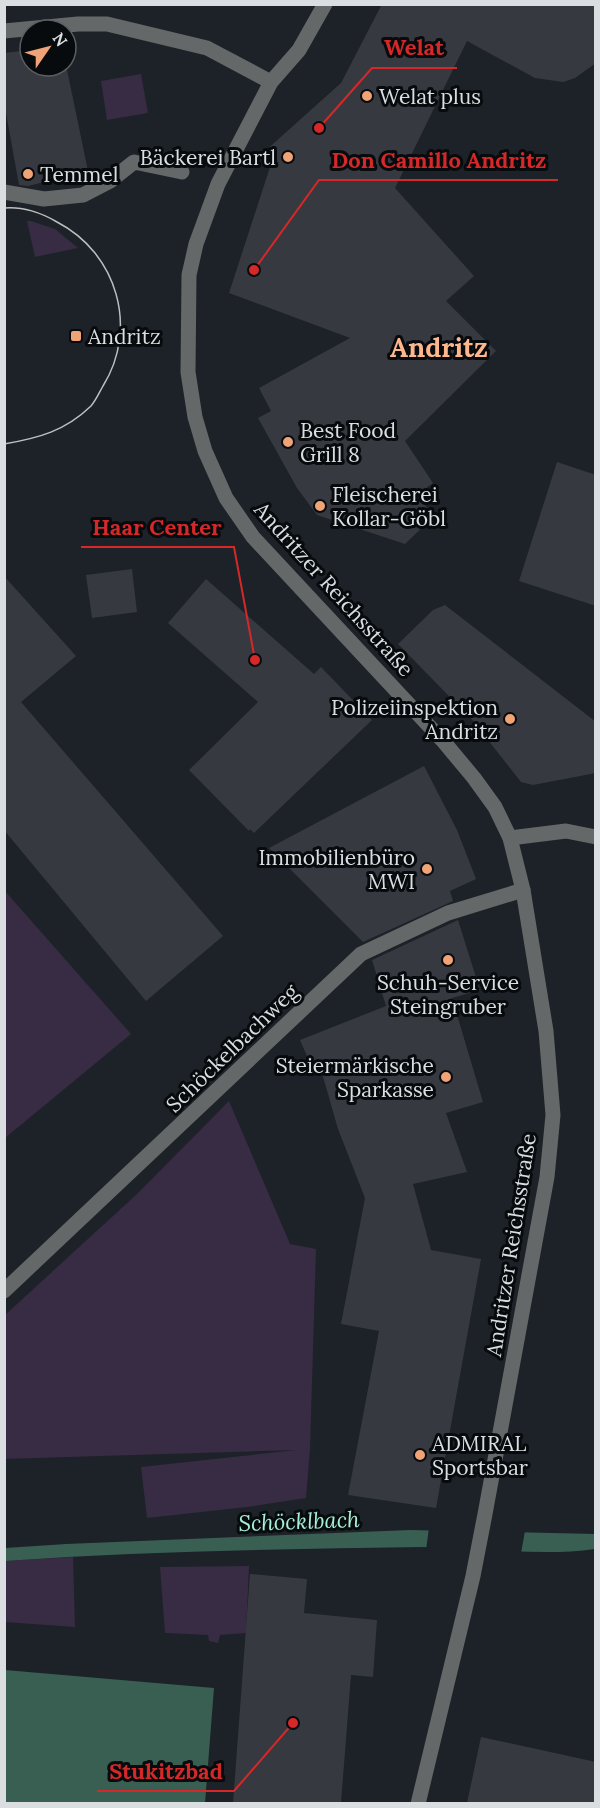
<svg xmlns="http://www.w3.org/2000/svg" width="600" height="1808" font-family="Lora,serif">
  <rect width="100%" height="100%" fill="#1c2227"/>
  <!-- green -->
  <g fill="#382b44">
    <polygon points="141,74 148,113 107,120 101,81"/>
    <polygon points="31,221 55,229 78,248 35,257 27,221"/>
    <polygon points="4,890 131,1034 5,1138 4,1138"/>
    <polygon points="229,1101 290,1244 316,1249 310,1449 306,1498 247,1507 147,1518 141,1467 296,1450 5,1459 5,1315 137,1194"/>
    <polygon points="73,1557 75,1627 5,1622 4,1561"/>
    <polygon points="249,1566 246,1633 220,1635 218,1643 209,1641 208,1635 165,1633 160,1567"/>
  </g>
  <!-- water -->
  <g fill="#385f52">
    <path d="M410,1530L596,1534L595,1549C539,1557 480,1547 423,1547C283,1549 144,1551 5,1561V1548L66,1544Z"/>
    <polygon points="5,1670 214,1688 205,1803 5,1803"/>
  </g>
  <!-- pier -->
  <polygon fill="#1c2227" points="429,1528 525,1531 521,1553 426,1550"/>
  <!-- building -->
  <g fill="#373940">
    <polygon points="382,4 596,4 596,63 575,78 563,82 535,78 467,41 395,188 474,276 446,301 496,351 405,441 433,483 418,494 433,517 405,544 317,515 297,488 258,418 271,411 259,388 350,338 229,293 272,161 264,152 341,83"/>
    <polygon points="30,50 30,66 66,65 88,171 28,186 19,185 4,102 4,53"/>
    <polygon points="557,462 596,475 596,606 519,581"/>
    <polygon points="132,569 137,612 92,618 86,575"/>
    <polygon points="4,576 76,656 21,702 223,936 146,1001 4,830"/>
    <polygon points="206,579 314,674 321,667 372,720 254,833 250,829 249,831 189,770 258,702 168,623"/>
    <polygon points="445,605 596,722 596,773 533,785 521,782 484,735 486,734 398,644 433,610"/>
    <polygon points="424,766 457,830 476,879 450,891 453,901 363,942 269,848"/>
    <polygon points="458,920 480,990 452,998 483,1102 446,1113 467,1172 413,1184 431,1250 481,1259 436,1508 348,1495 379,1331 341,1324 365,1198 338,1129 322,1073 315,1075 300,1040 386,1006 372,960"/>
    <polygon points="250,1574 307,1579 304,1613 377,1620 373,1677 351,1675 341,1803 233,1803"/>
    <polygon points="481,1737 596,1762 596,1803 467,1803"/>
  </g>
  <g fill="none" stroke-linecap="round" stroke-linejoin="round">
    <!-- minor -->
    <g stroke="#646869" stroke-width="15">
      <polyline points="325,4 299,50 271,82 218,184 196,244 189,275 188,372 195,417 205,451 226,498 253,537 444,742 474,778 495,807 510,838 523,890 546,1031 553,1115 547,1177 485,1514 473,1576 418,1804"/>
      <polyline points="4,31 78,24 107,24 207,48 271,82"/>
      <polyline points="4,192 44,199 83,195 110,181 134,162 182,172"/>
      <polyline points="510,838 566,831 596,837"/>
      <polyline points="4,1291 361,954 448,913 523,890"/>
    </g>
    <!-- tram -->
    <path stroke="#bbc0c3" stroke-width="1.5" d="M4,208C22,206 42,213 57,222C117,253 139,328 103,386C99,393 96,400 91,406C65,431 39,438 4,444"/>
  </g>
  <!-- markers -->
  <g fill="#efa376" stroke="#080b0d" stroke-width="2">
    <circle cx="367" cy="96" r="6"/>
    <circle cx="288" cy="157" r="6"/>
    <circle cx="28" cy="174" r="6"/>
    <rect x="70" y="330" width="12" height="12" rx="3"/>
    <circle cx="288" cy="442" r="6"/>
    <circle cx="320" cy="506" r="6"/>
    <circle cx="510" cy="719" r="6"/>
    <circle cx="427" cy="869" r="6"/>
    <circle cx="448" cy="960" r="6"/>
    <circle cx="446" cy="1077" r="6"/>
    <circle cx="420" cy="1455" r="6"/>
  </g>
  <g text-anchor="middle" dominant-baseline="central" stroke-width="6" stroke-linejoin="round" paint-order="stroke">
    <!-- poi labels -->
    <g font-size="21" fill="#dadee1" stroke="#080b0d" text-anchor="start">
      <text x="379" y="96">Welat plus</text>
      <text x="276" y="157" text-anchor="end">Bäckerei Bartl</text>
      <text x="40" y="174">Temmel</text>
      <text x="88" y="336">Andritz</text>
      <text x="300" y="430">Best Food<tspan x="300" dy="24">Grill 8</tspan></text>
      <text x="332" y="494">Fleischerei<tspan x="332" dy="24">Kollar-Göbl</tspan></text>
      <text x="498" y="707" text-anchor="end">Polizeiinspektion<tspan x="498" dy="24">Andritz</tspan></text>
      <text x="415" y="857" text-anchor="end">Immobilienbüro<tspan x="415" dy="24">MWI</tspan></text>
      <text x="448" y="982" text-anchor="middle">Schuh-Service<tspan x="448" dy="24">Steingruber</tspan></text>
      <text x="434" y="1065" text-anchor="end">Steiermärkische<tspan x="434" dy="24">Sparkasse</tspan></text>
      <text x="432" y="1443">ADMIRAL<tspan x="432" dy="24">Sportsbar</tspan></text>
    </g>
    <!-- street labels -->
    <g font-size="21" fill="#dadee1" stroke="#080b0d">
      <text transform="translate(334 589) rotate(48)">Andritzer Reichsstraße</text>
      <text transform="translate(232 1048) rotate(-44)">Schöckelbachweg</text>
      <text transform="translate(511 1245) rotate(-81)">Andritzer Reichsstraße</text>
    </g>
    <!-- water labels -->
    <g font-size="22" font-style="italic" fill="#a7efd7" stroke="#080b0d">
      <text transform="translate(299 1521) rotate(-2)">Schöcklbach</text>
    </g>
    <!-- district labels -->
    <g font-size="27" font-weight="bold" fill="#feb78d" stroke="#080b0d">
      <text x="439" y="347">Andritz</text>
    </g>
  </g>
  <!-- callouts -->
  <path fill="none" stroke="#d62828" stroke-width="2" d="M319 128L372 68H457M254 270L319 180H558M255 660L234 547H81M293 1723L234 1791H97"/>
  <g fill="#d62828" stroke="#080b0d" stroke-width="2">
    <circle cx="319" cy="128" r="6"/>
    <circle cx="254" cy="270" r="6"/>
    <circle cx="255" cy="660" r="6"/>
    <circle cx="293" cy="1723" r="6"/>
  </g>
  <g font-size="22" text-anchor="middle" font-weight="bold" fill="#d62828" stroke="#080b0d" stroke-width="6" stroke-linejoin="round" paint-order="stroke">
    <text x="414" y="55">Welat</text>
    <text x="439" y="168">Don Camillo Andritz</text>
    <text x="157" y="535">Haar Center</text>
    <text x="166" y="1779">Stukitzbad</text>
  </g>
  <!-- border -->
  <rect width="600" height="1808" fill="none" stroke="#dadee1" stroke-width="12"/>
  <!-- north arrow -->
  <g transform="translate(48 48) rotate(55)"><circle r="28" fill="#080b0d" stroke="#5c5f62" stroke-width="1.5"/>
  <path d="M0-4.5L10 22L0 15L-10 22Z" fill="#efa376"/>
  <text y="-9" font-size="16" font-weight="bold" text-anchor="middle" fill="#dadee1">N</text>
  </g>
</svg>
